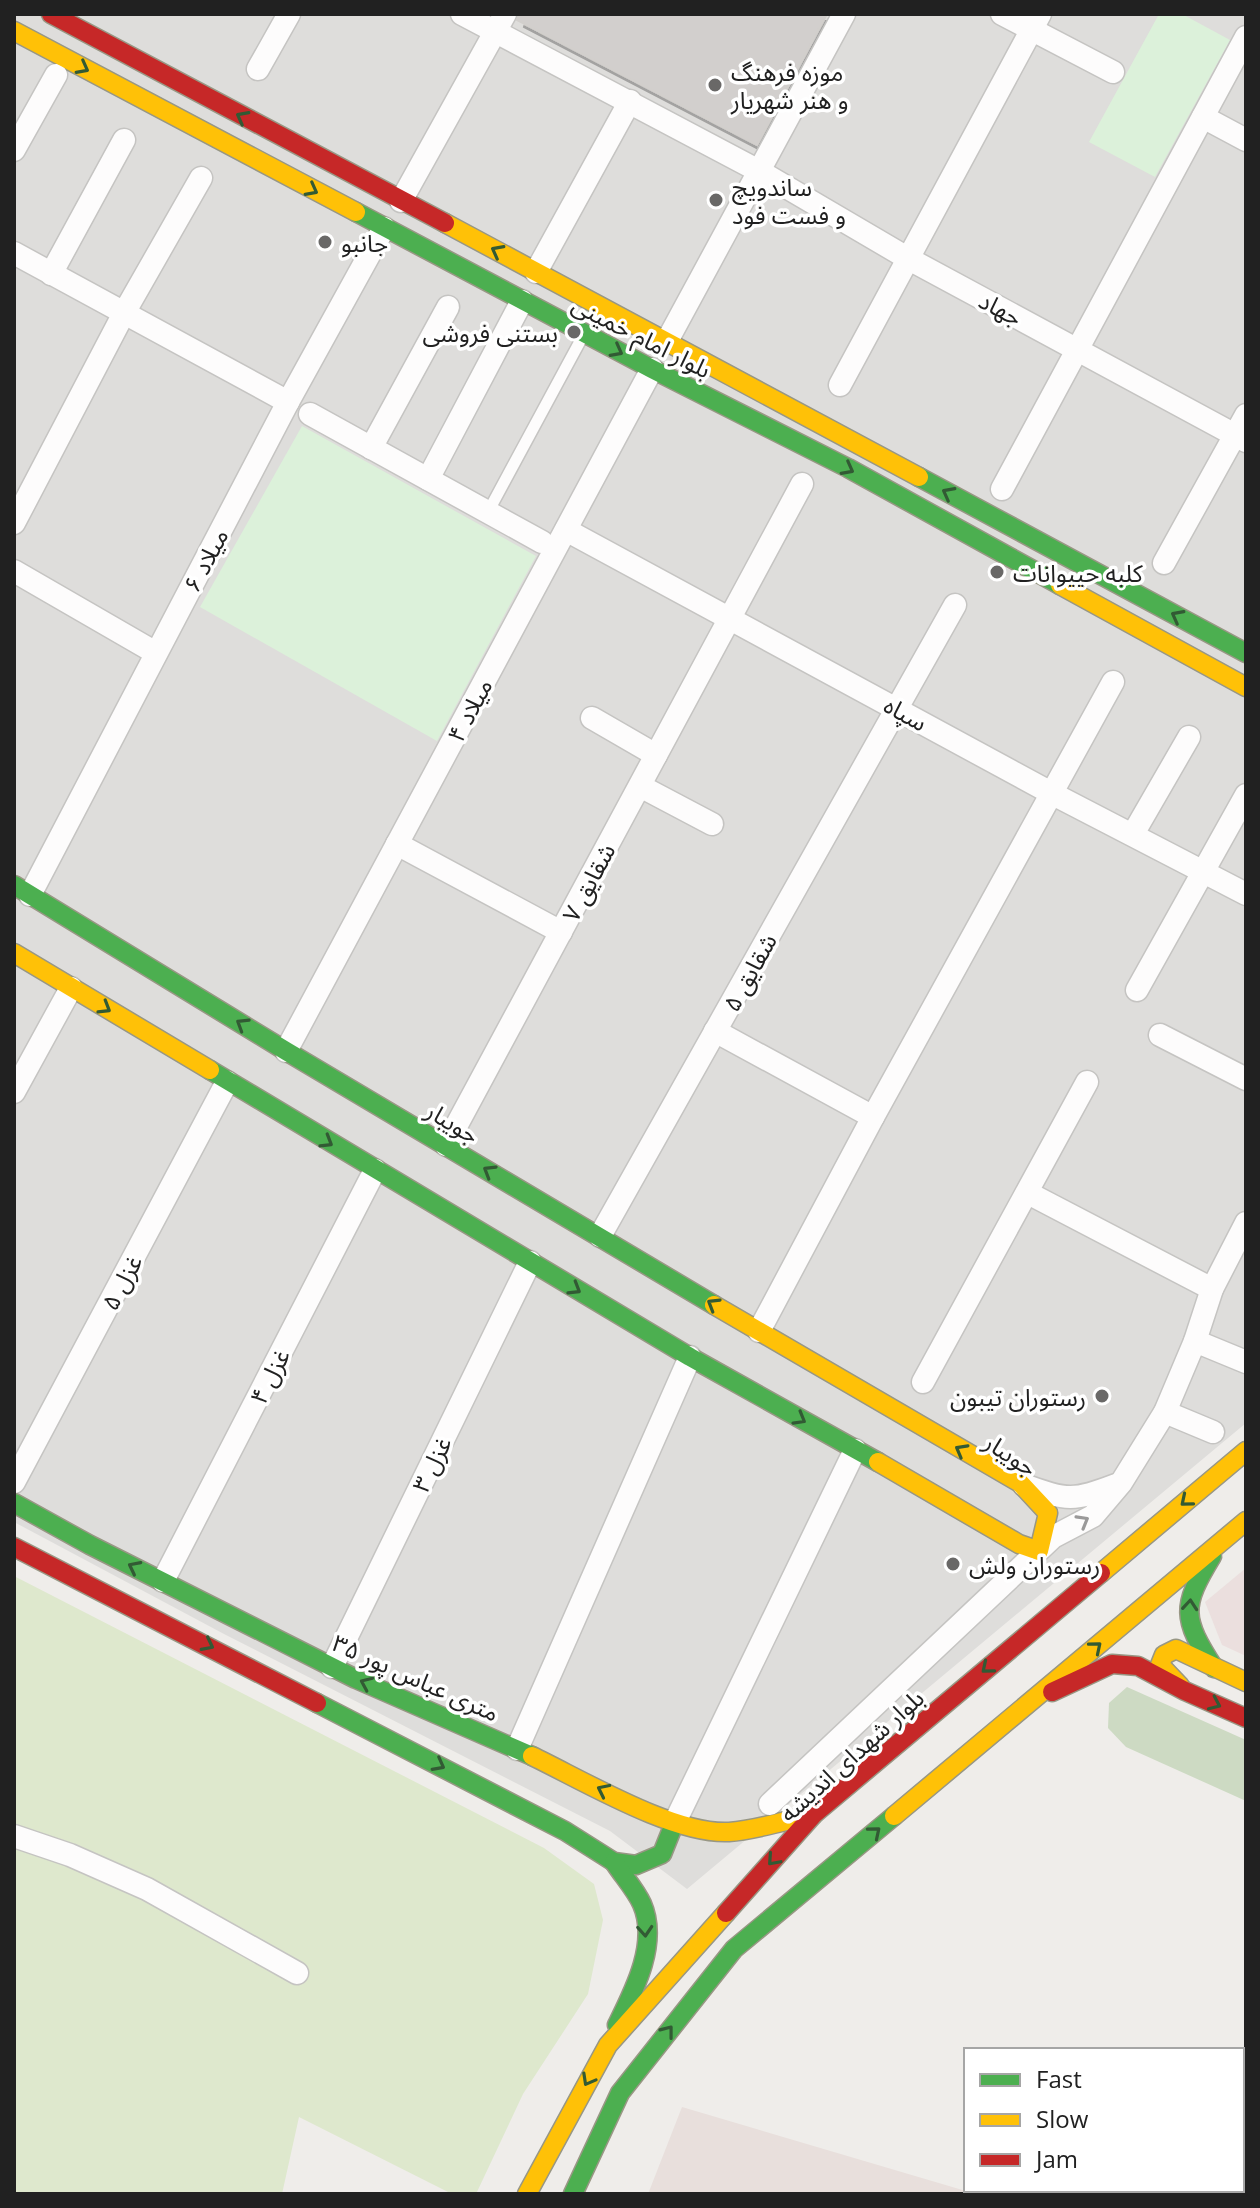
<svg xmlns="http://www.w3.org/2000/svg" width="1260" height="2208" font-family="'Open Sans','Noto Sans Arabic',sans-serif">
  <defs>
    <filter id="shadow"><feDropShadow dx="7" dy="7" stdDeviation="0" flood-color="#0004"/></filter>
  </defs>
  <rect width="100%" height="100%" fill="#efedea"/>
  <!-- residential -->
  <polygon fill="#dedddb" points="14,14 1246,14 1246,1423 687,1889 610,1831 224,1634 14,1522"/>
  <!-- commercial -->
  <polygon fill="#ebdfde" points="1246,1568 1246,1656 1222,1645 1205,1602"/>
  <!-- military -->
  <polygon fill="#e8dfdc" points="682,2107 976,2194 648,2194"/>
  <!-- grass -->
  <polygon fill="#dee8cd" points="14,1576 544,1848 594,1884 603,1920 588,1994 523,2094 476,2194 452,2194 299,2117 282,2194 14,2194"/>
  <!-- forest -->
  <polygon fill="#cddac3" points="1127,1687 1246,1740 1246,1801 1126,1747 1108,1728 1109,1703"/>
  <!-- park -->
  <g fill="#dcf1da">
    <polygon points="1159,14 1182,14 1230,40 1155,177 1089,142"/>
    <polygon points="302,426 536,556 437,741 200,607"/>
  </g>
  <!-- building -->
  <polygon fill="#d2cfcd" stroke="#d2cfcc" stroke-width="2" filter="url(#shadow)" points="519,14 827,14 757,145 517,20"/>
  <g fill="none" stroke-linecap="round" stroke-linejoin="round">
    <!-- lane casing -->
    <g stroke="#c5c4c2" stroke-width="14">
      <polyline id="lane" points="488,512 584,334"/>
    </g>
    <!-- street casing -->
    <g stroke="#c5c4c2" stroke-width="25">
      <g id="street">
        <polyline points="462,14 759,171 909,259 1246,441"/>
        <polyline points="1002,14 1113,72"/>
        <polyline points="258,69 289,14"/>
        <polyline points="1203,117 1246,140"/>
        <polyline points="14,150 56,75"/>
        <polyline points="401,201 505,14"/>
        <polyline points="14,253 288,402"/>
        <polyline points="536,272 630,101"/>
        <polyline points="51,274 124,140"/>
        <polyline points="667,341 844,14"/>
        <polyline points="840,385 1040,14"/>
        <polyline points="310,414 542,542"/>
        <polyline points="371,448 448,307"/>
        <polyline points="428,479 522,301"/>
        <polyline points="1002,489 1246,37"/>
        <polyline points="14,523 124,313 201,178"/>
        <polyline points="566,530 1053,794 1246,894"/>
        <polyline points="1164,563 1246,415"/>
        <polyline points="14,571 156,653"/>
        <polyline points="592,718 656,755"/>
        <polyline points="640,786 712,824"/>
        <polyline points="1133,834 1189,737"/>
        <polyline points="397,844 561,932"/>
        <polyline points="30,895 288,402 384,228"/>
        <polyline points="1137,990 1246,795"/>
        <polyline points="715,1031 873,1117"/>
        <polyline points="1160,1035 1246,1079"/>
        <polyline points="286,1051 652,369"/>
        <polyline points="14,1092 71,988"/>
        <polyline points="446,1145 802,484"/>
        <polyline points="1028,1193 1212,1289"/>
        <polyline points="600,1236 955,605"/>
        <polyline points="759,1331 873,1117 1113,682"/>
        <polyline points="1195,1341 1246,1362"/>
        <polyline points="923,1382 1087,1082"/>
        <polyline points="1165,1412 1213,1432"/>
        <polyline points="14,1482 227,1082"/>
        <path d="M1024,1485C1067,1501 1074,1501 1116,1485"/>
        <polyline points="163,1581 375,1170"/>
        <polyline points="332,1667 530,1262"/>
        <polyline points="517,1749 690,1357"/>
        <polyline points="770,1804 1053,1537 1093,1516 1121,1483 1165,1412 1195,1341 1212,1289 1246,1223"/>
        <polyline points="674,1824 855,1450"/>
        <polyline points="14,1836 70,1855 147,1889 297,1973"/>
      </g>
    </g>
    <!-- fast casing -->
    <g stroke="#989784" stroke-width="21">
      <g id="fast">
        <polyline points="356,212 652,369 848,468 1060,585"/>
        <polyline points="919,477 1246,653"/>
        <polyline points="14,885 286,1051 714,1305"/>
        <polyline points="210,1070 690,1357 878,1462"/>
        <polyline points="14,1503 90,1545 356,1679 532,1756"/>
        <path d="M1212,1556C1181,1607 1182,1618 1214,1668"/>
        <polyline points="317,1703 565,1831 614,1862 636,1865 662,1854 674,1824"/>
        <path d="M614,1862C623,1876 635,1889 642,1904C659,1943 634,1991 617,2025"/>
        <polyline points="573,2194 620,2093 734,1949 894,1816"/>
      </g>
    </g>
    <!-- slow casing -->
    <g stroke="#989784" stroke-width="21">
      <g id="slow">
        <polyline points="14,31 356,212"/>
        <polyline points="445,223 919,477"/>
        <polyline points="1060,585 1246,687"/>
        <polyline points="14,953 210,1070"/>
        <polyline points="714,1305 1020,1483 1048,1513 1039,1551 1019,1544 878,1462"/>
        <polyline points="1101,1573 1246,1451"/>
        <polyline points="1180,1686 1160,1665 1164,1655 1176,1649 1246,1682"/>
        <path d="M532,1756C584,1781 674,1835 729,1832C757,1830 787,1820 814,1814"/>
        <polyline points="894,1816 1246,1521"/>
        <polyline points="527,2194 608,2045 726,1913"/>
      </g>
    </g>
    <!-- jam casing -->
    <g stroke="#989784" stroke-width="21">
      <g id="jam">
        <polyline points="51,14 445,223"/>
        <polyline points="14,1547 317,1703"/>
        <polyline points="1052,1692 1112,1664 1138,1666 1185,1691 1246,1718"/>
        <polyline points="726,1913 814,1814 1101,1573"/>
      </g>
    </g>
    <!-- lane -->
    <use href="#lane" stroke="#fdfcfc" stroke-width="11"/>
    <!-- street -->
    <use href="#street" stroke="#fdfcfc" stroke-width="22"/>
    <!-- fast -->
    <use href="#fast" stroke="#4caf50" stroke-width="18"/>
    <!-- slow -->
    <use href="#slow" stroke="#ffc107" stroke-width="18"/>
    <!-- jam -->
    <use href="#jam" stroke="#c62828" stroke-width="18"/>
  </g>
  <!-- one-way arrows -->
  <defs><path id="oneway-chevron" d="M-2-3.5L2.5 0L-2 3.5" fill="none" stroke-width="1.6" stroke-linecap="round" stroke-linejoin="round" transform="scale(2)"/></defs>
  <g stroke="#325a34">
    <use href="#oneway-chevron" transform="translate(83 68) rotate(28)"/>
    <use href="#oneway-chevron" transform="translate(242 117) rotate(-152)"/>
    <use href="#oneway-chevron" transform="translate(312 190) rotate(28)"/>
    <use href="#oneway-chevron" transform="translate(497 251) rotate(-152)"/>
    <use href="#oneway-chevron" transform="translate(617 351) rotate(28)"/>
    <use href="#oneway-chevron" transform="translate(848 469) rotate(28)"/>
    <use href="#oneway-chevron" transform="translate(948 493) rotate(-152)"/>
    <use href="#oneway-chevron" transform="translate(1177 616) rotate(-152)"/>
    <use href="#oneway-chevron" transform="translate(105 1008) rotate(31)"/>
    <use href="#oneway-chevron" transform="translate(242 1024) rotate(-148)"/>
    <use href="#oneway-chevron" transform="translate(327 1142) rotate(31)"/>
    <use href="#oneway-chevron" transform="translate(489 1171) rotate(-149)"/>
    <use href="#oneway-chevron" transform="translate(575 1289) rotate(31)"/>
    <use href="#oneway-chevron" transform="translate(713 1304) rotate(-149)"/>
    <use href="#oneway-chevron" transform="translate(800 1419) rotate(30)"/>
    <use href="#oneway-chevron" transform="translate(961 1450) rotate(-151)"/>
    <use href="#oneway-chevron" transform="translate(1186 1501) rotate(140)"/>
    <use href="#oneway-chevron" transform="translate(134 1567) rotate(-153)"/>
    <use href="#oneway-chevron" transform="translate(1190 1605) rotate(-85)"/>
    <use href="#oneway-chevron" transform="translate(208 1645) rotate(27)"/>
    <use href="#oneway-chevron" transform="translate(1096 1647) rotate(-40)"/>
    <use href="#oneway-chevron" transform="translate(987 1668) rotate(140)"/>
    <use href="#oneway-chevron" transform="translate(366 1683) rotate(-156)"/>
    <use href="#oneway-chevron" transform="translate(1215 1704) rotate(24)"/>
    <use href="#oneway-chevron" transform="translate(439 1765) rotate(28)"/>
    <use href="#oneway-chevron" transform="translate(603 1790) rotate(-154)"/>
    <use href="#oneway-chevron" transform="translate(875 1832) rotate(-40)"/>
    <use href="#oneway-chevron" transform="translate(773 1860) rotate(132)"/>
    <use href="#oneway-chevron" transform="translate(645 1931) rotate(86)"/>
    <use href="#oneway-chevron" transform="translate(668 2031) rotate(-52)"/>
    <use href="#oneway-chevron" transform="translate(588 2080) rotate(119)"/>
  </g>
  <use stroke="#9a9999" href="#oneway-chevron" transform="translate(1083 1521) rotate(-30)"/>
  <!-- markers -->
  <g fill="#696867" stroke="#fff" stroke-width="3">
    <circle cx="715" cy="85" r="8"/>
    <circle cx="716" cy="200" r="8"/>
    <circle cx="325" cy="242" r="8"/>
    <circle cx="574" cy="332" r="8"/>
    <circle cx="997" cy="572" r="8"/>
    <circle cx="1102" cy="1396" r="8"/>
    <circle cx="953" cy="1564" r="8"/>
  </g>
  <g text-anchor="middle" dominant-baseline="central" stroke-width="7" stroke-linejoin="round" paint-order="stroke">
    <!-- poi labels -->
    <g font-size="24" fill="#212121" stroke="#fff" text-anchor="start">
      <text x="731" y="71">موزه فرهنگ<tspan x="731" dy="28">و هنر شهریار</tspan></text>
      <text x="732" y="186">ساندویچ<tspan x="732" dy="28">و فست فود</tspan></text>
      <text x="341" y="242">جانبو</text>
      <text x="558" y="332" text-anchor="end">بستنی فروشی</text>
      <text x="1013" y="572">کلبه حییوانات</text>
      <text x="1086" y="1396" text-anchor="end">رستوران تیبون</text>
      <text x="969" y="1564">رستوران ولش</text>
    </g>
    <!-- street labels -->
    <g font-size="24" fill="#212121" stroke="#fff">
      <text transform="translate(1001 308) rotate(28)">جهاد</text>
      <text transform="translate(642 336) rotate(27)">بلوار امام خمینی</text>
      <text transform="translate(205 560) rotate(-62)">میلاد ۶</text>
      <text transform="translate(469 710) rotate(-62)">میلاد ۴</text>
      <text transform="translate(906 713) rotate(29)">سپاه</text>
      <text transform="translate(588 882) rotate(-62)">شقایق ۷</text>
      <text transform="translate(749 972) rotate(-61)">شقایق ۵</text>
      <text transform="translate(453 1122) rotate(31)">جویبار</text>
      <text transform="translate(121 1282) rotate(-62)">غزل ۵</text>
      <text transform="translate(269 1376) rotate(-63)">غزل ۴</text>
      <text transform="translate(1011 1454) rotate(33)">جویبار</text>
      <text transform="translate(431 1464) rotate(-64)">غزل ۳</text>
      <text transform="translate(416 1677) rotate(24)">۳۵ متری عباس پور</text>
      <text transform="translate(851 1755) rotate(-42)">بلوار شهدای اندیشه</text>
    </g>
  </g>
  <!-- border -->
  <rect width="1260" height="2208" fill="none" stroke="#212121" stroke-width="32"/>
  <!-- legend -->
  <rect x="964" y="2048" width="280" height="144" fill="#ffffff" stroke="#a6a6a6" stroke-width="2"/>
  <rect x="980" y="2074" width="40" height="12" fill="#4caf50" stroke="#a6a6a6" stroke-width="2"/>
  <text x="1036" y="2088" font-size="24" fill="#212121">Fast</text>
  <rect x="980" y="2114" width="40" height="12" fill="#ffc107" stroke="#a6a6a6" stroke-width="2"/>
  <text x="1036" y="2128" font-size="24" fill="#212121">Slow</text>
  <rect x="980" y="2154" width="40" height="12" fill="#c62828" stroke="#a6a6a6" stroke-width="2"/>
  <text x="1036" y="2168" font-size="24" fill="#212121">Jam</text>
</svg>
